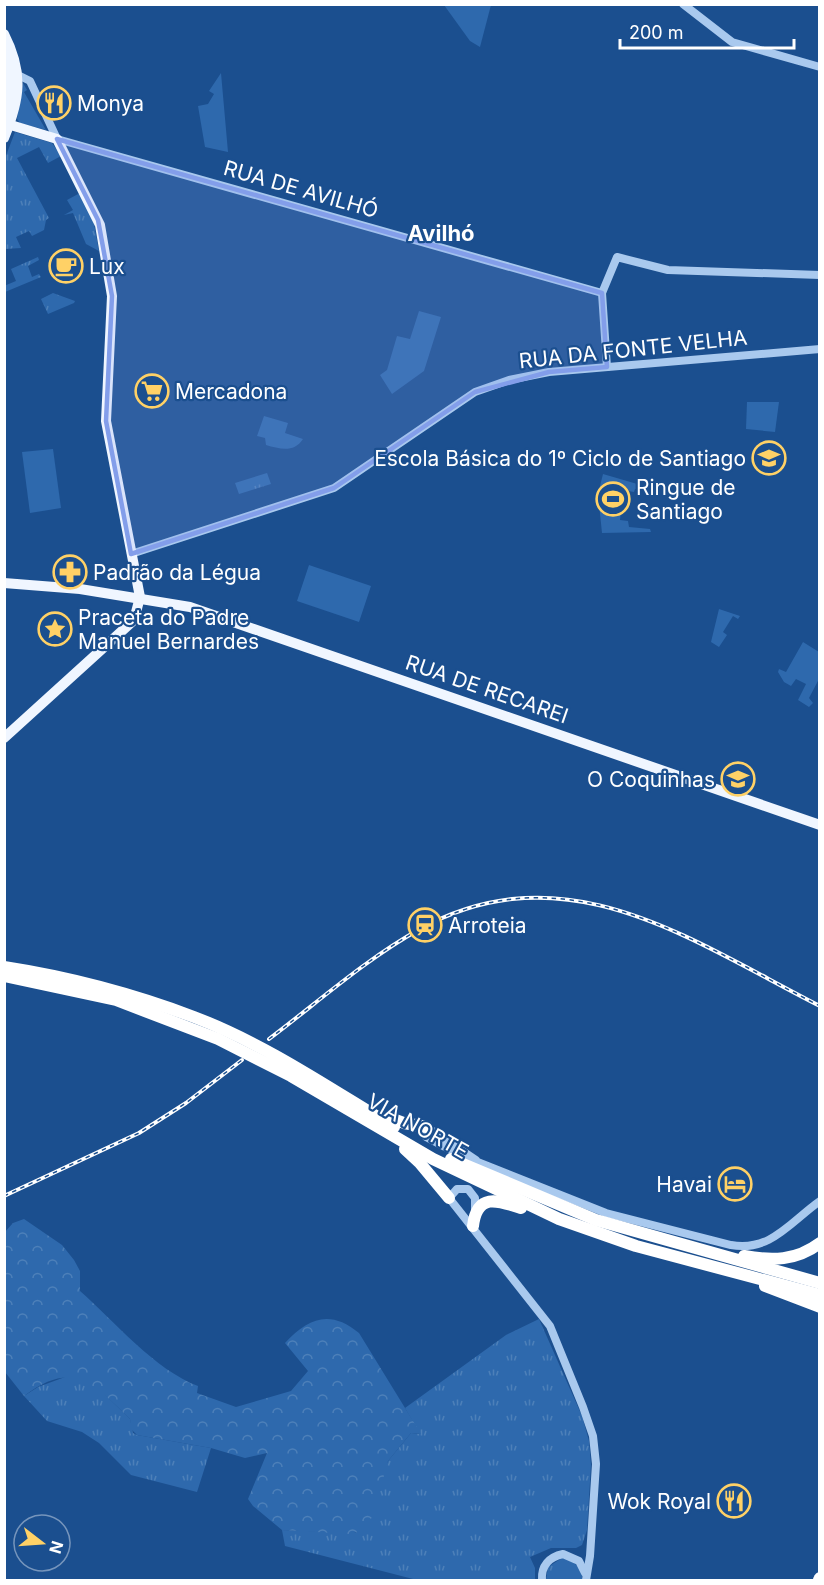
<svg xmlns="http://www.w3.org/2000/svg" width="824" height="1585" font-family="Inter,sans-serif">
  <defs>
    <pattern id="grass-tufts" width="24" height="20" patternUnits="userSpaceOnUse" patternTransform="scale(1.5)"><rect width="24" height="20" fill="#2e69ad"/><path d="M3 7l-1-3M5 7V3M7 7l1-3M15 17l-1-3M17 17v-4M19 17l1-3" fill="none" stroke="#4d80b9"/></pattern>
    <pattern id="forest-crowns" width="20" height="18" patternUnits="userSpaceOnUse" patternTransform="scale(1.5)"><rect width="20" height="18" fill="#2e69ad"/><path d="M2 6a3 3 0 1 1 6 0M12 15a3 3 0 1 1 6 0" fill="none" stroke="#4d80b9"/></pattern>
  </defs>
  <rect width="100%" height="100%" fill="#1b4f8f"/>
  <!-- grass -->
  <g fill="url(#grass-tufts)">
    <polygon points="15,132 52,143 61,156 48,163 39,147 17,158 49,218 46,220 44,230 32,236 29,231 16,237 21,248 5,249 4,161"/>
    <polygon points="80,193 94,224 99,251 86,244 73,213 64,215 73,210 67,200"/>
    <polygon points="38,257 39,260 28,266 32,277 39,274 41,277 5,292 4,286 16,281 11,269"/>
    <polygon points="53,293 75,301 74,303 48,314 41,299"/>
    <polygon points="267,473 271,484 239,494 235,483"/>
    <polygon points="539,1319 582,1416 589,1441 591,1465 587,1530 582,1545 576,1548 551,1548 530,1557 535,1568 535,1580 417,1580 285,1546 282,1530 356,1533 388,1461 411,1433 420,1434 405,1408 506,1335"/>
    <polygon points="65,1377 77,1377 94,1384 130,1419 133,1433 137,1435 211,1448 197,1492 131,1475 99,1443 82,1432 47,1421 24,1396 38,1387"/>
    <path d="M562,1558C574,1561 583,1567 582,1580H546L548,1567Z"/>
  </g>
  <!-- forest -->
  <path fill="url(#forest-crowns)" d="M24,1219L62,1245L74,1260L80,1271V1291C114,1321 155,1370 198,1386L197,1393L236,1407L291,1391L308,1371L285,1343C308,1318 330,1309 359,1333L421,1434L411,1433L388,1461L373,1516L362,1531L350,1534L282,1530L253,1506L248,1499L267,1453L245,1458L211,1448L137,1435L131,1429L130,1419C93,1383 73,1359 24,1396L5,1372L4,1233L13,1223Z"/>
  <!-- green -->
  <g fill="#2e69ad">
    <polygon points="444,5 491,5 480,47 470,41"/>
    <polygon points="221,73 228,152 205,147 198,106 208,104 214,94 209,91"/>
    <polygon points="23,83 27,90 24,92 46,130 20,123 17,119"/>
    <polygon points="419,311 441,317 424,371 392,394 380,375 387,370 397,336 410,339"/>
    <polygon points="747,402 779,402 775,432 746,429"/>
    <path d="M264,416L288,423L285,433L303,439C294,453 280,449 266,445L265,438L257,436Z"/>
    <polygon points="53,449 61,508 30,513 22,452"/>
    <polygon points="603,474 651,488 635,489 634,492 623,490 620,520 628,521 629,527 650,529 651,532 602,533 598,494"/>
    <polygon points="309,565 371,586 359,622 297,601"/>
    <polygon points="719,609 740,616 738,619 733,616 723,632 727,635 719,647 711,642"/>
    <polygon points="803,642 819,652 819,679 809,698 813,703 809,707 798,700 806,684 796,679 791,686 784,682 778,672 779,669 786,672"/>
  </g>
  <g fill="none" stroke-linecap="round" stroke-linejoin="round">
    <!-- minor -->
    <g stroke="#a9c9ee" stroke-width="8">
      <polyline points="683,4 732,42 820,67"/>
      <polyline points="18,75 30,81 57,139 602,293"/>
      <polyline points="607,367 602,293 617,257 668,270 820,275"/>
      <polyline points="131,554 334,488 475,392 509,380 549,372 820,349"/>
      <path d="M476,1160L427,1127L425,1130L426,1137L460,1155L606,1213L731,1245C771,1252 790,1222 820,1201"/>
      <polyline points="475,1212 475,1198 468,1189 457,1189 449,1198 550,1326 583,1407 593,1436 596,1464 590,1556 586,1580"/>
      <path d="M542,1580C541,1566 549,1557 563,1554L579,1561L585,1573"/>
    </g>
    <!-- major -->
    <g stroke="#f0f6ff" stroke-width="10">
      <path d="M4,34C24,73 20,99 4,138"/>
      <polyline points="4,53 11,83 4,114"/>
      <polyline points="4,123 57,139 100,225 112,296 106,421 140,597 134,620 4,738"/>
      <polyline points="4,583 80,589 190,607 820,825"/>
    </g>
    <!-- highway -->
    <g stroke="#fff" stroke-width="12">
      <path d="M4,967C69,977 133,994 194,1017C265,1044 329,1088 394,1127"/>
      <polyline points="4,976 116,1000 218,1039 291,1076 433,1159 559,1219 636,1246 820,1295"/>
      <polyline points="388,1117 404,1123 427,1127"/>
      <polyline points="405,1149 419,1162 449,1198"/>
      <polyline points="451,1159 596,1220 820,1283"/>
      <path d="M473,1226C477,1193 497,1200 521,1208"/>
      <path d="M744,1256C772,1261 796,1261 820,1243"/>
      <polyline points="765,1286 820,1307"/>
      <polyline points="819,1580 820,1578"/>
    </g>
    <!-- rail casing -->
    <g stroke="#fff" stroke-width="4">
      <g id="rail">
        <path d="M269,1039C318,1002 366,959 420,929C566,849 690,940 820,1006"/>
        <polyline points="4,1196 139,1133 186,1103 242,1060"/>
      </g>
    </g>
    <!-- rail -->
    <use href="#rail" stroke="#1b4f8f" stroke-width="1.5" stroke-dasharray="4.5" stroke-linecap="butt"/>
  </g>
  <!-- marked area -->
  <path fill="#839eea" fill-opacity="0.2" stroke="#839eea" stroke-width="4.5" stroke-linejoin="round" d="M57,139L602,293L607,367L549,372L475,392L334,488L131,554L106,421L112,296L98,220Z"/>
  <!-- icons -->
  <defs>
    <g id="restaurant-ring" transform="scale(1.725)"><circle r="9.5" fill="#1b4f8f" stroke="#ffd166" stroke-width="1.5"/><path d="M-5-6h1v4h1v-4h1v4h1v-4h1v5L-1.5 .5V6h-2V.5L-5-1ZM5-6V6H3V1.5H1.5Q1.5-4 5-6Z" fill="#ffd166"/></g>
    <g id="cafe-ring" transform="scale(1.725)"><circle r="9.5" fill="#1b4f8f" stroke="#ffd166" stroke-width="1.5"/><path d="M-5.5-4.5H6V0H3Q3 3.5 0 3.5H-2.5Q-5.5 3.5-5.5 0ZM3-3.2v2h1.7v-2ZM-6 4.5H4V6H-6Z" fill="#ffd166"/></g>
    <g id="supermarket-ring" transform="scale(1.725)"><circle r="9.5" fill="#1b4f8f" stroke="#ffd166" stroke-width="1.5"/><path d="M-6-5.5h2.5l.6 2H6L4.5 2H-2.5L-4.4-4H-6ZM-1.5 3.2a1.3 1.3 0 1 0 .1 0ZM3 3.2a1.3 1.3 0 1 0 .1 0Z" fill="#ffd166"/></g>
    <g id="school-ring" transform="scale(1.725)"><circle r="9.5" fill="#1b4f8f" stroke="#ffd166" stroke-width="1.5"/><path d="M0-5L7-2L0 1L-7-2ZM-4 1L0 2.5L4 1V4Q0 6-4 4Z" fill="#ffd166"/></g>
    <g id="stadium-ring" transform="scale(1.725)"><circle r="9.5" fill="#1b4f8f" stroke="#ffd166" stroke-width="1.5"/><path d="M0-5a6.5 5 0 1 0 0 10a6.5 5 0 1 0 0-10ZM-3.5-1.8h7v3.6h-7Z" fill="#ffd166"/></g>
    <g id="pharmacy-ring" transform="scale(1.725)"><circle r="9.5" fill="#1b4f8f" stroke="#ffd166" stroke-width="1.5"/><path d="M-2-6h4v4h4v4h-4v4h-4v-4h-4v-4h4Z" fill="#ffd166"/></g>
    <g id="sight-ring" transform="scale(1.725)"><circle r="9.5" fill="#1b4f8f" stroke="#ffd166" stroke-width="1.5"/><path d="M0-6L1.8-2.2L6-1.7L2.9 1.2L3.7 5.4L0 3.3L-3.7 5.4L-2.9 1.2L-6-1.7L-1.8-2.2Z" fill="#ffd166"/></g>
    <g id="station-ring" transform="scale(1.725)"><circle r="9.5" fill="#1b4f8f" stroke="#ffd166" stroke-width="1.5"/><path d="M-3-6H3Q5-6 5-4V2Q5 4 3 4L4.5 6H3L1.5 4h-3L-3 6H-4.5L-3 4Q-5 4-5 2V-4Q-5-6-3-6ZM-3.5-4v3h7v-3ZM-3.5 1v1.5H-2V1ZM2 1v1.5H3.5V1Z" fill="#ffd166"/></g>
    <g id="hotel-ring" transform="scale(1.725)"><circle r="9.5" fill="#1b4f8f" stroke="#ffd166" stroke-width="1.5"/><path d="M-6-4.5h1.5V1H6V5H4.5V3h-9V5H-6ZM-4 0a1.8 1.8 0 1 1 3.6 0ZM.5 0V-2.5h3Q6-2.5 6 0Z" fill="#ffd166"/></g>
  </defs>
  <g fill-rule="evenodd">
    <use href="#restaurant-ring" x="54" y="103"/>
    <use href="#cafe-ring" x="66" y="266"/>
    <use href="#supermarket-ring" x="152" y="391"/>
    <use href="#school-ring" x="769" y="458"/>
    <use href="#stadium-ring" x="613" y="499"/>
    <use href="#pharmacy-ring" x="70" y="572"/>
    <use href="#sight-ring" x="55" y="629"/>
    <use href="#school-ring" x="738" y="779"/>
    <use href="#station-ring" x="425" y="925"/>
    <use href="#hotel-ring" x="735" y="1184"/>
    <use href="#restaurant-ring" x="734" y="1501"/>
  </g>
  <g text-anchor="middle" dominant-baseline="central" stroke-width="4.5" stroke-linejoin="round" paint-order="stroke">
    <!-- poi labels -->
    <g font-size="21" fill="#fff" stroke="#1b4f8f" text-anchor="start">
      <text x="77" y="103">Monya</text>
      <text x="89" y="266">Lux</text>
      <text x="175" y="391">Mercadona</text>
      <text x="746" y="458" text-anchor="end">Escola Básica do 1º Ciclo de Santiago</text>
      <text x="636" y="487">Ringue de<tspan x="636" dy="24">Santiago</tspan></text>
      <text x="93" y="572">Padrão da Légua</text>
      <text x="78" y="617">Praceta do Padre<tspan x="78" dy="24">Manuel Bernardes</tspan></text>
      <text x="715" y="779" text-anchor="end">O Coquinhas</text>
      <text x="448" y="925">Arroteia</text>
      <text x="712" y="1184" text-anchor="end">Havai</text>
      <text x="711" y="1501" text-anchor="end">Wok Royal</text>
    </g>
    <!-- street labels -->
    <g font-size="21" fill="#fff" stroke="#1b4f8f">
      <text transform="translate(301 189) rotate(16)">RUA DE AVILHÓ</text>
      <text transform="translate(633 349) rotate(-6)">RUA DA FONTE VELHA</text>
      <text transform="translate(487 689) rotate(19)">RUA DE RECAREI</text>
      <text transform="translate(418 1126) rotate(29)">VIA NORTE</text>
    </g>
    <!-- neighbourhood labels -->
    <g font-size="22" font-weight="bold" fill="#fff" stroke="#1b4f8f">
      <text x="441" y="233">Avilhó</text>
    </g>
  </g>
  <!-- border -->
  <rect width="824" height="1585" fill="none" stroke="#ffffff" stroke-width="12"/>
  <!-- north arrow -->
  <g transform="translate(42 1543) rotate(107)"><circle r="28" fill="#1b4f8f" stroke="#7695bc" stroke-width="1.5"/>
  <path d="M0-4.5L10 22L0 15L-10 22Z" fill="#ffd166"/>
  <text y="-9" font-size="16" font-weight="bold" text-anchor="middle" fill="#ffffff">N</text>
  </g>
  <!-- scale -->
  <path d="M620 39v9h174v-9" fill="none" stroke="#ffffff" stroke-width="3"/>
  <text x="629" y="39" font-size="18" fill="#ffffff" stroke="#1b4f8f" stroke-width="4.5" paint-order="stroke">200 m</text>
</svg>
